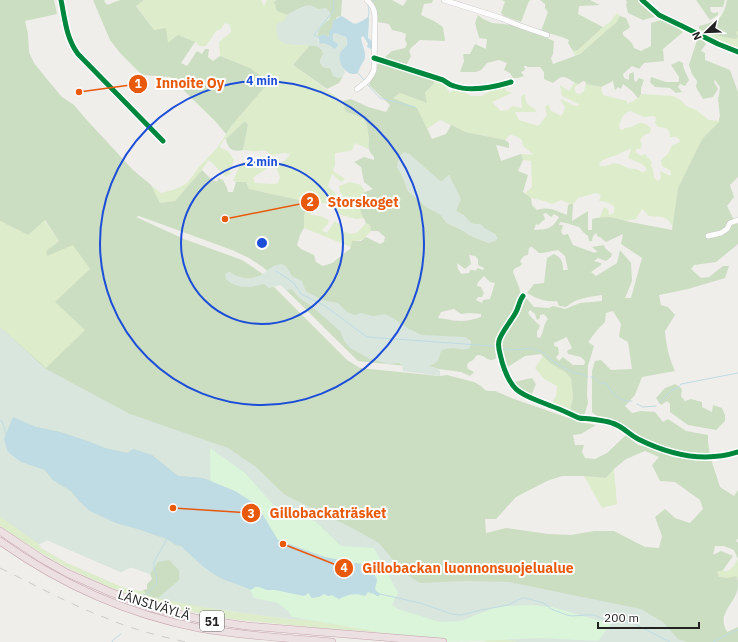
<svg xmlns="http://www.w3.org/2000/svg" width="738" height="642" font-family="'IBM Plex Sans',sans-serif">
  <rect width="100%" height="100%" fill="#f0eeeb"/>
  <!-- grass -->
  <g fill="#ddeccb" fill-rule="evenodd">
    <path d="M144,0H261L264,6L267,0H277L274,2L288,14L310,45L293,65L342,101L346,112L355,115L364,119L369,133L368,149L355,143L352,150L344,152L335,153V165L333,171C337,174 341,175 345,179L341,182L332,174L328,186L342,200L341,204L350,209H360L364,218L356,219L341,215L332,207L325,203L309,204L311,215L321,216L329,220L328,224L322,230L327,233L335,221L341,226L344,232L351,234L358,232L366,223L370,225L371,231C364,239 363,241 352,241L351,247L304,228V216L307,202L249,189L246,182H236L233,180L241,163L249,168L259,167L266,158H269L272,162C268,170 260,172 253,178L255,183H256L275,184L278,183L280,177L276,167C280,162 288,160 290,154L285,153L271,155C270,154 268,152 266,151C263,150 259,151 256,151C252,152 248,150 243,150L248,125L245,121L226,139H224L220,146L221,148L228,151L234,160L230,170L231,174L228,175L226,177L209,160L198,175L175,201L160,203L151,185L161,193L173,190L184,185L188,182L198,168L217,148L232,125L250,68L220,56L219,42L231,32L230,25L225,23L221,29L216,31L206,46H200L195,42L168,43L154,30L136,5Z"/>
    <polygon points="617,13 620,16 616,23 606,31 580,54 575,56 573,51 578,50 603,27 610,22"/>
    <polygon points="699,29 715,35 738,31 738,51 702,34"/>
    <path d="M436,81L442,82L449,86L447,89L450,93L453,90L463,91L471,96H482L490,91L506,87L505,90L512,93L492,102L501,111L508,110L512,106L522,108L521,96L525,94C526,103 527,105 535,109L536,112H515L519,120L538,126L547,115L545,107L549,104L550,110L561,116L563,114L565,107L560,99L565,101L575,106L580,105L567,98L562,96L560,85L569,91L575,82L579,84L574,88L576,93L580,94L584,91L586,84L601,87L603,95L627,101V104L635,100L641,94L673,96L682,101L686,106L696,110L709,120L721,121L702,139L678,188L673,226L667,219L662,217L649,216L642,209L636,219L625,221L620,219L600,217L604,207L608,209L609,215L614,213V206L606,202L599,201L601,195L596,193L578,198L573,204H570L561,200L552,204L544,201L531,198L525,193L532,187L531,161L523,160L521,154L534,155L523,146L522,140L516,136L510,135L505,140L466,132L440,120L427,129L416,108L393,98L400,93L426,102L425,93ZM630,111L644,117L654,116L656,118L655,123L658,127L666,128L669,131L670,137H676L679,139L680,141L678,143L672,145L668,154L661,160L662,166L671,171V175H669L660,171L661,178L658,181L654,178L653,169L651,166L652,162L648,158L645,154L641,156L635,152L637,148L639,149L641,148L642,144L640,140C643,135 646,134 650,133L651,128C637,116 638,128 625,128L623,130L620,129L619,126C621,119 622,114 630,111ZM631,149V150L628,158L642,164L646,168V170L644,172H642L636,169L627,168L622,165L614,163L605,166H600L599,164C603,158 613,157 619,154C623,152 626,150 631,149Z"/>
    <polygon points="350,182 361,185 365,192 359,199 358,206 355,206 351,203 352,198 343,196 340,192 339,186"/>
    <polygon points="44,220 59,241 46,251 47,255 73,244 90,269 85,330 46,369 0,327 0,221 28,235"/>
    <polygon points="543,356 550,363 565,372 571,378 573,398 570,410 566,407 564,408 551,404 556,396 557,386 544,379 535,368"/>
    <polygon points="614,469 617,504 602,508 584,476 606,478"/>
    <polygon points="0,516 39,544 41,548 65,562 106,580 122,587 141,591 143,590 149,596 198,606 230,611 281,618 454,630 520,642 489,642 462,638 332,629 237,620 191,612 144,601 102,584 64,566 36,550 2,528 0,526"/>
    <polygon points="738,559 738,579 736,576 728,579 719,577 717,572 723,570 726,572 732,568"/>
  </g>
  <!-- forest -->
  <g fill="#cbdec1" fill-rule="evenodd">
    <path d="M0,0H54L57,14L25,21L28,34L29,52L34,63L46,78L62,97L74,105L85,118L133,170L151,185L160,203L175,201L202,170L211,179L217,182L218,178L223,180L227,188L228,192H233L236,182H246L249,189L308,202L304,216V228L300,235L297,245L301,249L314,255L316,262L323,266L332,263L350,249L352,241H361L366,237L380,244L384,242L385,237L378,231H371L370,225L366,223L358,206L359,198L365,192L373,189L364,182L361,167L354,162L364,157L374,160V157C364,146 371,145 368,132C368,128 366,124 364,119L355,115L346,112L342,101L351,99L368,107L386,112L390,105L369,85L374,74L378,63L412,72L436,81L425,93L427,103L400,93L393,98L417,108L432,139L446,134L451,125L466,132L505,140L509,143V148L496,145L501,161L521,154L523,160L518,171L528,175L523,192L531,198L532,205L537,210C550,206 555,211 567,215L568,205L570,204H573L572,221L588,211V230H592V219C602,216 616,217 625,221L672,230L678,188L702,139L720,121H719V118L720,117L718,98L719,96L720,87L715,80L714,82L718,89L713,97L703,99L696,87L697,81L692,74L689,65L698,37L702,39L706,44L701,51L705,53V60L730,70L738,92V177L730,185L734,197L727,206L736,224H738V243L737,245L716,262L694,265L691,269L701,278L709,277L723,266H729L725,278L688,289L659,295L661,305L668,307L675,315L665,331C666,345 669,358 675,371L642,377L635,395L625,406L632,413L641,411L655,412L663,422L668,419L686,431L708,435V442L710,456H703L667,447L638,436L621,424L597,416L592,412V371L595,361L601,360L611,370L632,369L628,342L619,337L621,324L613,311L606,313L605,322L598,329L588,342L594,346L588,366L587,395L588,403L584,416L570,410L573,398L571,378L565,372L550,363L541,354L525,356L506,368L502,353L501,341L510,327L526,298L534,307L549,308L553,306L565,309L580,303L602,301V295C589,297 576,298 566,307L559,306L557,301C546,302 537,299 527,293L534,284L544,283L547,258L554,254C562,258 563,262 563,270H568L565,256L558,250L542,253H539L532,247L529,248L528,255L524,256L520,261L522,264L520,266L514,269L513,272L519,287L521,295L515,305L510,317L495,339L496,358C489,364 485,354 477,355L473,360L468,363L467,366L468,369L474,372L470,376L461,372L439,369L428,366H406L358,361L264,268L249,258L232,250L139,216L136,217L184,239L242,260L263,274L274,287L347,360L360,368L439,376L447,375L474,382L481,386L485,390L489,391H495L514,399L580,422L596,425L581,434L573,435L575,445H584L582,452L585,458L595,459L607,453L626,435L638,445L651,448L673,457L687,459H711L720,487L734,496L738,490V539L736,540L738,543V559L734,550L724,546H715L713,555L721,551L733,556L723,570L717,572L719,577L728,578L736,576C738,579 738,581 738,585C738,597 729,603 725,614C722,620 724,626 727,632L738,627V642H520L454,630L198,606L148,596L143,590L147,589V584L152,579L150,574L131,567L121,572L47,540L39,544L0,516V327L46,368L85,330L55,302L90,269L73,245L47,256L46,251L59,241L45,220L28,235L0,221ZM409,154L441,182L449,175L457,208L456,211C459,213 463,214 465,217C471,223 471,225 480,224L484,228L496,235L489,243L469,235L462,230L447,223L441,215L408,191L402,175L397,167ZM546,213L551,217L554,214L559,217C551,230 548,229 534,230L536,224L538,225L545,219L543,214ZM560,222L566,223L579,227L584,233L588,236L589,241H592L593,236L596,233L598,237H600L606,242L623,234L621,244L642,258L631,298H625L632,281L631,263L620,250L617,263L596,276L591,272L601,265V263L594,261L598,258L606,261L611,257L612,254L605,248L604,245L592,247L597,251L595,253L573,245L568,234L563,235L561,232L563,225H559ZM469,255L475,256L478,259V265L484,268L483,270L478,268L475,271L474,270H470L469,273L461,274L458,269L457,263L465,269L471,264ZM484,276L490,282L495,283L490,299L483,300L482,303L476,300L478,297H482L484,293L481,287L477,286L478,282ZM454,309L461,314L469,313L481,314V317C464,323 456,321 438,318L441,312ZM530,310L535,314L537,320L540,318V315L544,314L548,319C543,325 544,331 540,338L537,337V332L540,326L532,318L528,313ZM567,337L568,340L572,348L567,351L568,354L581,357L585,361L584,365H573L563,357L559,361L556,357L559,354L558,347L554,346V343ZM645,451L659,457L652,465L660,481L675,482L700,500L703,509L690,523L675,518L665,509L655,517L662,536L659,548L645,547L614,531H594L571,535L548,534L506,528L486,533L485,519H496L516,497L547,481L562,476H584L606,478L614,469L626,459Z"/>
    <polygon points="93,0 105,0 104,1 107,5 120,0 144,0 136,6 154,30 166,28 168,43 178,35 195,42 181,63 187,66 197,51 202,54 205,49 209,49 208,57 213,61 220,56 250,68 269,82 232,125 226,134 215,121 170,77 142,75 121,54 110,40"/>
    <path d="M277,0H342L341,16L337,17L328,37L324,34L318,37C317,29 324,23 330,19C325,14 315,6 309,6C303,5 293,12 288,15L277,11L274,2Z"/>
    <polygon points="370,0 392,0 403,6 407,0 433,0 432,3 424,4 421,15 434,21 443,27 445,41 420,40 412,47 409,51 411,56 406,66 384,58 392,51 405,48 407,44 405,40 406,34 401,32 392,30 389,24 377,22 377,10"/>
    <polygon points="502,0 531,0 529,1 521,22 504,16 501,13 505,2"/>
    <polygon points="540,0 590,0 600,5 579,6 578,14 603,27 578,50 573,51 568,43 569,40 562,37 541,31 548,12 545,8 545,4"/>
    <polygon points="626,0 638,0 657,16 643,20 628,13 626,4 627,3"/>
    <polygon points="696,0 725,0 723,7 710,7 711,12 714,13 718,12 718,15 710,20"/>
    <path d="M727,0H738V31L736,32L738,37L735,39L715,35L699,29V26C707,24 719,21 723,13C725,9 726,4 727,0Z"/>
    <path d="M478,15L483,19L492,23L513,25L554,41L553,54L551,58L553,64L580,54L606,31L616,23L620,16L626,18L630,27L628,29L623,32V35L632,43L634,48L641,51L651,46V23L661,20L674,25L683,32L663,49L664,61L644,63L639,69L632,66L623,74L624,78L629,80V74L634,72V80L636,82L639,78L644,80L641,88V94L638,98L632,91L623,84L621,89L618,87L615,90L613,81L601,87L586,84V82L583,81L579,84C566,80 566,71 553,83L544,79V72L540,67H527V66H524L525,70L521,72L524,76L518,78H513L510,73L504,70L507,63L499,60L487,63L481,70L476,72H460L464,61L463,54H470L475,44L486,49L487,39L479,38L475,23Z"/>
    <polygon points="310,45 317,46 322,50 323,54 320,61 323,67 330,68 338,78 343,76 339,83 327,89 293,65"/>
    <path d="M679,61L683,63C683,70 687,74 689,80L685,86L680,84L678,87L682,92L676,93L670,88L655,87L650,82L651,77L666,82H678L679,81V77L671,65Z"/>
    <path d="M245,121L248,125L243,150C233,152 228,150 226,139Z"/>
    <polygon points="532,378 536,384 531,396 524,393 513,384 514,382"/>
    <polygon points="675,384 682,389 681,396 685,401 691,399 702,402 702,407 712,412 713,405 722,408 725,415 725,421 716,430 688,425 670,412 670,404 667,401 661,405 656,398 665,388"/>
  </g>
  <!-- wetland -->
  <g fill="#d9e6de" fill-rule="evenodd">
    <path d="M309,5L318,9L326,8L330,12L331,15C330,19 328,20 325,23C318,29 317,33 318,41L331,46L333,41V34L335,33L346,37C349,45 343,54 340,62L345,72L343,76L338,78L333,76L330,68L323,67L320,63L323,54L322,50L317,46C308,44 282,48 278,38C278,38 277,33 277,32C276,28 276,26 278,23C288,21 284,17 290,13C296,10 303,7 309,5Z"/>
    <path d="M404,152L409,154L441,182L449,175L461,199L456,211C459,213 463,214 465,217C471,223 471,225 480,224C485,230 494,232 498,238L496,241L489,243L469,235L462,230L447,223L441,215L426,207L408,191L402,175L397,167L399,156Z"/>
    <path d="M281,264L286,266L292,276L302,281L306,291L322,300L338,303L347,312L355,315L361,313L373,316L385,314L393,318L409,329L422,335L465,337L471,341C472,353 462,349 454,348C449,348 445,349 441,351C438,361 439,362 429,366L439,369L440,372V376L403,371L402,365L399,363L388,364L368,358L350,348L345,342L340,331L310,305L298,297L292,289L287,290L281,285L269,288L264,284C250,288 236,289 226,279L225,274L228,272H230C240,280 254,280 264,273C271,268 271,266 281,264Z"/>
    <path d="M0,327L46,369L130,414L228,448L256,467L285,495L354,529L379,543L403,572L420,583L465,581L509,582L641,609L663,622L678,639L687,642H520L454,630L281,618L230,611L198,606L158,598L179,580V570L169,560L158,562L150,574L131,567L121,572L47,540L39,544L0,516ZM13,418L36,427L60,432L90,442L105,448L127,453L133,449L152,455L178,476L203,478L235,491L251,590L245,587L218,577L181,546L176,545L167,539L141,530L80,502L71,491L53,480L45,470L4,439Z"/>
  </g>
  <!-- park -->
  <polygon fill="#daf5da" points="210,448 245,473 277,509 286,508 316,522 341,546 374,548 398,593 392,605 398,609 440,622 461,621 494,608 505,606 529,605 552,607 611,624 598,641 539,638 479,641 437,642 292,617 288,611 278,603 254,598 211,512"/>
  <!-- water -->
  <g fill="#bfdbe3">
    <path d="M341,16C355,22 351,29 368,17L369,19L368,38L372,41L374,46L371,49L367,47L368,44L364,37L362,36L361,39C362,43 366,53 365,58C363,63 360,66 358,73C348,78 337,64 340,54C343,47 350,47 346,37L335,33L333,34V41L338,44L337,47L334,49L331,46L323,43L320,44L318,37L324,34L328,37L329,35V31C333,29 333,25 333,21Z"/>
    <path d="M13,417L36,427L60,432L90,442L105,448L127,453L133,449L152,455L178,476L203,478L235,491L257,505L278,540L325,557L366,565L376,577L377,580L375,589L377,592L380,593L379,596H377L374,594L368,592L365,596C356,593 348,594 339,599L335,597L332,595L328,596L324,594L319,597L312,598L310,596L309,593L304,596L275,590H267L259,587H255L251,590C240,584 227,582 217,576C203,568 192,556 181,546L176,545L167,539L141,530L116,523L90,511L80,502L71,491L53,480L45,470L21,462L8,452L4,439Z"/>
  </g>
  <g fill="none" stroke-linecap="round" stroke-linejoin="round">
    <!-- stream -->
    <g stroke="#bfdbe3" stroke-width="1">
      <polyline points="373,2 375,0"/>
      <polyline points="368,5 369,13 368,18"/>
      <polyline points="318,37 314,35 334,10 333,6 334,0"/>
      <polyline points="358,73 365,81"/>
      <polyline points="367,84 380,98 415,107"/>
      <polyline points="276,271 294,283 301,294 325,306 367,337 493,346 496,347"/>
      <polyline points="500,348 513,350 532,348 544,353 554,362 572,372 581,374 588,377"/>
      <path d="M591,377H594L598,382L607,384C612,394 620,402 632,401"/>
      <polyline points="659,403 672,390 678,388 681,384 738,373"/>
      <polyline points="637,404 643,407 656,406"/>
      <polyline points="0,420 2,421 6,434"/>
      <polyline points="380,594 420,603 452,614 460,615 465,614 481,610 508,605 522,598 525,598 544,603 551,609 567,615 571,616 588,615 594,615 603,619 615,620 635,624 670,642"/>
      <polyline points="138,598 143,595 147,594 157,583 156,573 154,568 154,562 167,539"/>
      <polyline points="112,642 113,640 121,634"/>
      <polyline points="713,642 734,631 738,630"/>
    </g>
    <!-- minor casing -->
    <g stroke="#c9c8c7" stroke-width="6">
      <g id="minor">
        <path d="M61,0C65,19 66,38 78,54L163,141"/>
        <polyline points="444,0 501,18 518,25 547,35"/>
        <polyline points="642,0 659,15 682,26 718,44 738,52"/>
        <path d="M374,58L443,80C446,82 450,85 454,86C471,92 494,87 511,82"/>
        <path d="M357,89C364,84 371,79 374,70L375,17C375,9 372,5 367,0"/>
        <polyline points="708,236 721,233 727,229 730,223 738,220"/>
        <path d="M523,296C519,301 519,307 516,312C512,320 500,334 499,341C497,348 501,356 502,362C512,395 522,394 551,406C560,409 570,414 579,418C583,419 587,418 591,419C598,420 606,421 612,423C622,426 629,434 638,439C670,455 704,463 738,452"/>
      </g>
    </g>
    <!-- highway casing -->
    <g stroke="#c5a2ac" stroke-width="8">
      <g id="highway">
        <polyline points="0,531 42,559 67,573 110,592 153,608 178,614 199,619 247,626 443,642"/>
        <path d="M0,541C59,583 127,614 199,628C243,636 288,638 332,642"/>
      </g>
    </g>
    <!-- minor -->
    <use href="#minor" stroke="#fdfcfc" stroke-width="5"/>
    <!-- highway -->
    <use href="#highway" stroke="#ece0e2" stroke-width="7"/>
    <!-- rail -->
    <path stroke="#ccc" stroke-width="1" stroke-dasharray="8 8" stroke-linecap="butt" d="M0,568C35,585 69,604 106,618C131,629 159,636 186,642"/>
    <!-- cycleway casing -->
    <g stroke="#fff" stroke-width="8">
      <g id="cycleway">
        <path d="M61,0C65,19 66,38 78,54L163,141"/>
        <polyline points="642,0 659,15 682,26 718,44 738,52"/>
        <path d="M374,58L443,80C446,82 450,85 454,86C471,92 494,87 511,82"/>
        <path d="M523,296C519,301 519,307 516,312C512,320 500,334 499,341C497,348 501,356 502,362C512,395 522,394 551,406C560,409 570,414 579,418C583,419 587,418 591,419C598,420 606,421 612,423C622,426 629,434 638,439C670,455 704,463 738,452"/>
      </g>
    </g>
    <!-- cycleway -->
    <use href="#cycleway" stroke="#00873e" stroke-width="5"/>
  </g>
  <!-- distance rings -->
  <g fill="none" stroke="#1d4ed8" stroke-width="2">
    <circle cx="262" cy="243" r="81"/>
    <circle cx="262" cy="243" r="162"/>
  </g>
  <g text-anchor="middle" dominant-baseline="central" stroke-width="4" stroke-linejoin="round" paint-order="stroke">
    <!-- shield labels -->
    <rect fill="#fff" stroke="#646464" stroke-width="1" x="200" y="611" width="24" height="20" rx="3"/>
    <g font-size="12" font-weight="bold" fill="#222">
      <text x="212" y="621">51</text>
    </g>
    <!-- street labels -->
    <g font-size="13" fill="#222" stroke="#fff">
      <text transform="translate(154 605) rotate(17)">LÄNSIVÄYLÄ</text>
    </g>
  </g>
  <circle cx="262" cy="243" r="6" fill="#1d4ed8" stroke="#fff" stroke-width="2"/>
  <g font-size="12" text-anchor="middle" font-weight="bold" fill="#1d4ed8" stroke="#fff" stroke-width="4" stroke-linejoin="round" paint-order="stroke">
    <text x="262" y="85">4 min</text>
    <text x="262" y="166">2 min</text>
  </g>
  <!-- callouts -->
  <path fill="none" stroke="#e8590c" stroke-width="1.5" d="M79 92L138 84M225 219L310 202M173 508L251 513M283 544L344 568"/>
  <g fill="#e8590c" stroke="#fff" stroke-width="1.5">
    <circle cx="79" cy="92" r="4"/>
    <circle cx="225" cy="219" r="4"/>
    <circle cx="173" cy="508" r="4"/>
    <circle cx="283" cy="544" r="4"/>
    <circle cx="138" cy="84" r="10"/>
    <circle cx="310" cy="202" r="10"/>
    <circle cx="251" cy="513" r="10"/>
    <circle cx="344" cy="568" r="10"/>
  </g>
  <g font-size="12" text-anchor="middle" font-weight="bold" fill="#fff">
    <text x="138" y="88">1</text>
    <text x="310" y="206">2</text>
    <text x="251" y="518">3</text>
    <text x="344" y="572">4</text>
  </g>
  <g font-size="14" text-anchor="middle" font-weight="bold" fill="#e8590c" stroke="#fff" stroke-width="4" stroke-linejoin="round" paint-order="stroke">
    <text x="190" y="88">Innoite Oy</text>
    <text x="363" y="207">Storskoget</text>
    <text x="328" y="518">Gillobackaträsket</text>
    <text x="468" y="573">Gillobackan luonnonsuojelualue</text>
  </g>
  <!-- north arrow -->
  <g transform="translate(706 32) rotate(247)" stroke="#ffffff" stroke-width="3" paint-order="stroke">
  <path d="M0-3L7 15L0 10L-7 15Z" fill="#222222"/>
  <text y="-6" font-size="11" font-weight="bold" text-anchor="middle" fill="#222222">N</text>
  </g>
  <!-- scale -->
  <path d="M598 622v6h101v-6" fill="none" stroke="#222222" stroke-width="2"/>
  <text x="604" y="622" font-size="12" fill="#222222" stroke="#ffffff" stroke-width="3" paint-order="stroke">200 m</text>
</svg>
